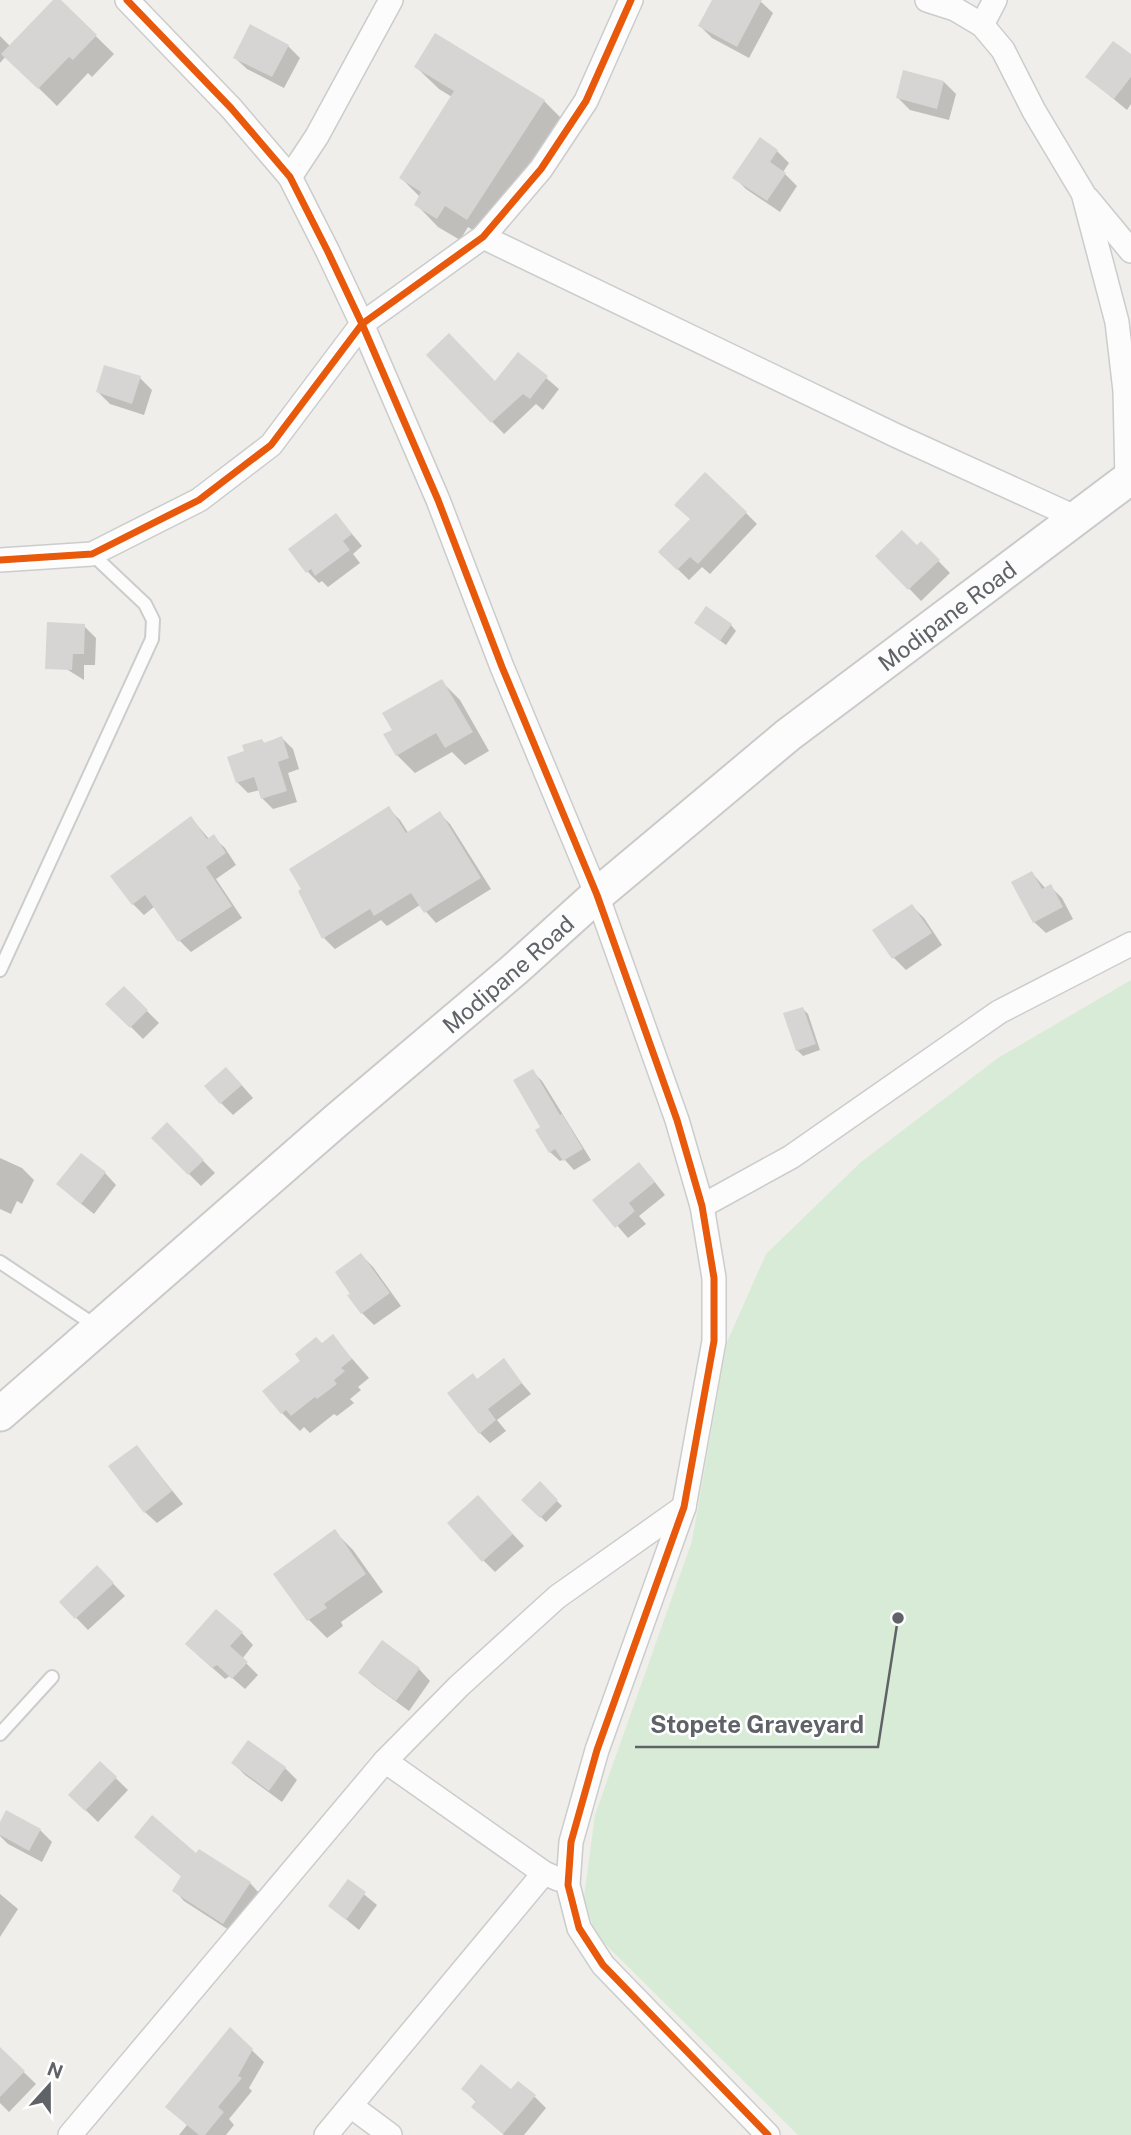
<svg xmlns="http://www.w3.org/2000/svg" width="1131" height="2135" font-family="'Public Sans',sans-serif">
  <rect width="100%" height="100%" fill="#efeeea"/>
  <!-- green -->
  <polygon fill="#d8ebd6" points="1131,980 1131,2135 798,2135 595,1934 584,1897 595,1815 692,1541 727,1342 766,1254 861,1162 998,1058"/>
  <!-- shadow -->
  <g fill="#0003">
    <polygon points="56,0 59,0 114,54 92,77 88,73 57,106 6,56 0,63 0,36 11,47"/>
    <polygon points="714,0 759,0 773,13 749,58 712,38 700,26"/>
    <polygon points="288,46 300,58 284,88 247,69 235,58"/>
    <polygon points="1131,56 1131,104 1127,110 1087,77"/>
    <polygon points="416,67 544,101 566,123 490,241 468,227 460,240 438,227 416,204 420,197 401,178 452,97 439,89"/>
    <polygon points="944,82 956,94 949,120 910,110 898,98"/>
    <polygon points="777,151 789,163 783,172 797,186 780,212 746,189 735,178"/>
    <polygon points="518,354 559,389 543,410 536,404 504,434 428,356 495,384"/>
    <polygon points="140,378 152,390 144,415 110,404 98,392"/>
    <polygon points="746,513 757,524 710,574 702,567 689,580 660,552"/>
    <polygon points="336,515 362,546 353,554 360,563 328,587 322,581 319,583 307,571"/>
    <polygon points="921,543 950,573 921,601 878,556 917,548"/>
    <polygon points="696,623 731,625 736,631 726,645"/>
    <polygon points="84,626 96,638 95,665 84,665 84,680 60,665"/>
    <polygon points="442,682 460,700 489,751 465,765 452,752 415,773 397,755 394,730"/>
    <polygon points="282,738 293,749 299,769 288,773 297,802 273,809 262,798 260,790 248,793 237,782 246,752 262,741 266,744"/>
    <polygon points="389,809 400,820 409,834 439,813 450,824 491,889 436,923 420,905 387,926 381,920 335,949 324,938"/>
    <polygon points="191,818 209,839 213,837 225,848 236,865 216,879 242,918 191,952 179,940 155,906 144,915 133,904"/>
    <polygon points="1032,873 1046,889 1050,886 1062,898 1073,919 1046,933 1034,922"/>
    <polygon points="912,906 924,918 942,945 906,970 894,958 875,930"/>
    <polygon points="124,988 159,1023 143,1039 108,1004"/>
    <polygon points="803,1009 808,1014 820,1050 803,1056 797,1050"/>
    <polygon points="532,1071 542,1081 591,1160 574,1170 564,1159 560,1161 550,1152 542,1128"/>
    <polygon points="238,1081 253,1098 233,1115 221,1103"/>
    <polygon points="167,1124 215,1173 201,1186 153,1138"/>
    <polygon points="0,1158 22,1168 34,1180 22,1204 17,1201 11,1214 0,1209"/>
    <polygon points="105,1173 116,1185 94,1214 70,1195"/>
    <polygon points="650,1176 665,1195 639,1216 646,1224 628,1238 595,1200"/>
    <polygon points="361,1255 373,1267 401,1306 374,1325 362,1313"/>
    <polygon points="333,1337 369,1378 358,1387 361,1390 350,1399 354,1403 337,1416 334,1414 310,1433 304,1427 300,1431 282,1413"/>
    <polygon points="503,1361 531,1394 497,1420 506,1431 490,1443 480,1433 477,1380"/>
    <polygon points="137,1447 183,1504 157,1523 145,1512"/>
    <polygon points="540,1484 562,1506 546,1522 524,1500"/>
    <polygon points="490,1510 524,1546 495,1572 483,1560"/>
    <polygon points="335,1532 353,1550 383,1592 341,1622 343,1626 327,1638 309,1620 276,1574"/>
    <polygon points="97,1567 125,1596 88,1630 61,1602"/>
    <polygon points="242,1633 253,1645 242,1659 258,1675 245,1689 230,1676 225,1679 199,1656"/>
    <polygon points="419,1669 430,1681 409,1711 372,1684 360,1672"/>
    <polygon points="249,1742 285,1768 297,1780 282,1802 245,1775 233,1763"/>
    <polygon points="100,1763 128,1790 98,1822 70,1795"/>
    <polygon points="7,1813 40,1830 52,1842 42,1862 8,1844 0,1836 0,1825"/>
    <polygon points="146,1847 197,1855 250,1883 260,1894 235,1934 184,1901 174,1890 182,1877"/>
    <polygon points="349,1882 377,1905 359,1930 330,1906"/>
    <polygon points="0,1894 18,1909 0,1937"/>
    <polygon points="230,2029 264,2062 249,2088 252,2091 229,2119 234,2125 226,2135 179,2135 187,2125 168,2107"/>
    <polygon points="0,2049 36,2084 9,2112 0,2103"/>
    <polygon points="463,2089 511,2092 535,2097 546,2108 524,2135 504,2135 473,2107 477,2103"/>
  </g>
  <!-- building -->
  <g fill="#d6d5d3">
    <polygon points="53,0 61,0 97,35 73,60 69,57 38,89 1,54"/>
    <polygon points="712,0 762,0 737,47 698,26"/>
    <polygon points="250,24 289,45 272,77 233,58"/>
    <polygon points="435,33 545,100 467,220 445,206 437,219 414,205 421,192 399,178 454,91 414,67"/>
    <polygon points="1113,41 1131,54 1131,77 1114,99 1085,77"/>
    <polygon points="903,70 944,81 937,109 896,98"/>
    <polygon points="760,137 778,150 770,162 786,173 767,201 732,178"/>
    <polygon points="449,333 495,381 518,352 548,376 530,399 523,394 491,423 426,355"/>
    <polygon points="104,365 141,376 132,404 96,392"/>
    <polygon points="705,472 747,512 698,564 690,557 677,570 658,552 690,519 674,505"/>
    <polygon points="336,513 352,534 343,541 350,550 315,576 311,569 306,573 288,549"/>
    <polygon points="902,530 917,545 921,541 940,560 908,590 875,556"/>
    <polygon points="706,606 732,624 720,641 694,623"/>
    <polygon points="47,622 85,624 84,654 73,654 72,670 45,669"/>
    <polygon points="442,679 473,732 445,748 436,733 396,756 383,734 392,730 382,713"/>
    <polygon points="282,736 289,758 278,762 287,791 261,799 254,777 236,783 227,757 244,751 242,745 262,739 264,743"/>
    <polygon points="389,806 406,833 440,811 481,878 424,913 411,893 374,916 370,909 322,939 298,891 301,889 289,869"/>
    <polygon points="191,816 207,839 214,834 226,853 206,867 232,906 178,942 145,895 132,905 110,876"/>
    <polygon points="1032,871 1042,889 1051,884 1063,907 1033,923 1011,882"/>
    <polygon points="912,904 932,933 892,959 872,930"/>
    <polygon points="124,986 148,1010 130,1028 105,1004"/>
    <polygon points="803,1007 816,1044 796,1051 783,1013"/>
    <polygon points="226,1067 242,1085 220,1104 204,1086"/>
    <polygon points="533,1069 560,1115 562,1114 583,1149 563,1161 555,1149 549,1153 535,1130 540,1127 513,1080"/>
    <polygon points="167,1122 204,1160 188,1175 151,1138"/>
    <polygon points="81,1153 106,1172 81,1204 56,1184"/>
    <polygon points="639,1162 655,1182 629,1203 635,1211 615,1228 592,1200"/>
    <polygon points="361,1253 390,1293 361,1314 347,1295 350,1294 335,1272"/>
    <polygon points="333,1334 352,1359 341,1368 345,1371 334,1380 337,1384 317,1399 315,1397 291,1416 286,1410 281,1414 262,1391 300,1361 295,1354 316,1337 322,1343"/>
    <polygon points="504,1358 522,1383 488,1409 496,1420 479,1434 447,1393 473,1373 477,1379"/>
    <polygon points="137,1445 172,1491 144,1513 108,1466"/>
    <polygon points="540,1481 558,1500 540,1518 521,1500"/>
    <polygon points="478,1495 513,1534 482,1562 447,1523"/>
    <polygon points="335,1529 366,1574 324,1604 327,1608 307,1621 273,1574"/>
    <polygon points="97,1565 114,1583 75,1619 59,1602"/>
    <polygon points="216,1609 243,1632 230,1646 248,1662 232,1679 217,1665 212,1668 185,1644"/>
    <polygon points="382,1640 420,1668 396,1701 358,1673"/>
    <polygon points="248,1740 286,1767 269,1791 231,1763"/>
    <polygon points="100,1761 117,1777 85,1811 68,1795"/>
    <polygon points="6,1810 41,1829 29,1851 0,1835 0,1822"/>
    <polygon points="152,1815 196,1853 199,1849 251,1882 223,1924 172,1891 181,1876 134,1837"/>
    <polygon points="348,1879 366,1892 346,1920 328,1906"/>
    <polygon points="230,2027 253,2049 238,2076 242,2078 218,2107 224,2112 205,2135 199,2135 165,2107"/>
    <polygon points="0,2047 25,2071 0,2097"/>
    <polygon points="481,2064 511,2089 518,2081 536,2095 503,2134 471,2107 476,2101 461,2089"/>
  </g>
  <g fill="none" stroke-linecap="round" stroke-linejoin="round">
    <!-- service casing -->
    <g stroke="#cbcccc" stroke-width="16">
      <g id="service">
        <polyline points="0,970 152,639 153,620 145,604 92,554"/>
        <polyline points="0,1262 96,1326"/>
        <polyline points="0,1734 52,1677"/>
      </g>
    </g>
    <!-- minor casing -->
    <g stroke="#cbcccc" stroke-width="26">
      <g id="minor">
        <polyline points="127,0 231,108 290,177 328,252 362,324 438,500 502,667 597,895 677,1120 702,1206 714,1278 714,1341 684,1507 597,1750 571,1842 568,1885 579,1928 603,1965 768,2135"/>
        <polyline points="927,0 955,9 982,25 1003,50 1034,111 1083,193 1117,322 1125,391 1127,481"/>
        <polyline points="982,25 995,0"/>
        <polyline points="290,177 317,136 391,0"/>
        <polyline points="1088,199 1131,251"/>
        <polyline points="483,237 897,436 1077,518"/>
        <polyline points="0,560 92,554 199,500 271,445 362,324 483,237 541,169 586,101 631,0"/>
        <polyline points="702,1206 791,1157 999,1012 1131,944"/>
        <polyline points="385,1761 544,1873 558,1879"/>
        <polyline points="351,2106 390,2135"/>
        <polyline points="70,2135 385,1761 459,1686 557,1597 684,1507"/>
        <polyline points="326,2135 544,1873"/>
      </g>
    </g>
    <!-- secondary casing -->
    <g stroke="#cacacb" stroke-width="37">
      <g id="secondary">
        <path id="s1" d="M0,1414L338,1119L514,970L597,895L788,735L1131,477"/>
      </g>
    </g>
    <!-- service -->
    <use href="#service" stroke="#fdfcfc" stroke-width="12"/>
    <!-- minor -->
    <use href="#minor" stroke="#fdfcfc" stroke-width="23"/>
    <!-- secondary -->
    <use href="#secondary" stroke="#fdfcfc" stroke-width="33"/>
    <!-- cycleway casing -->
    <g stroke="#fff" stroke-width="11">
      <g id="cycleway">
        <polyline points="127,0 231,108 290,177 328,252 362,324 438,500 502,667 597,895 677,1120 702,1206 714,1278 714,1341 684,1507 597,1750 571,1842 568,1885 579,1928 603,1965 768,2135"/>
        <polyline points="0,560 92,554 199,500 271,445 362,324 483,237 541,169 586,101 631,0"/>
      </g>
    </g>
    <!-- cycleway -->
    <use href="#cycleway" stroke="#e8590c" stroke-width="7"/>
  </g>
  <g text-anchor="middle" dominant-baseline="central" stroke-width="5" stroke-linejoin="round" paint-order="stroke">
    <!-- street labels -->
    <g font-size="23" fill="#5f6368" stroke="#fff">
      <text stroke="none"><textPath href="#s1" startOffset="1239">Modipane Road</textPath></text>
      <text stroke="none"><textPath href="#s1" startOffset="672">Modipane Road</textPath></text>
    </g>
  </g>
  <!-- callouts -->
  <path fill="none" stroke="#5f6368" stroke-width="2.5" d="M898 1618L878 1747H635"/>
  <circle fill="#5f6368" stroke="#fff" stroke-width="2.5" cx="898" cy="1618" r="7"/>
  <g font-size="24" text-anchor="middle" font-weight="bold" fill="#5f6368" stroke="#fff" stroke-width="5" stroke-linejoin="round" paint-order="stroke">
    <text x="757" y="1733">Stopete Graveyard</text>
  </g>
  <!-- north arrow -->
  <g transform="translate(49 2086) rotate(21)" stroke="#ffffff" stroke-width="5" paint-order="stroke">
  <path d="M0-5L12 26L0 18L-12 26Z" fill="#5f6368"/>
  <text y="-10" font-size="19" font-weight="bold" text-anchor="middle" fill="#5f6368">N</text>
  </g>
</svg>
